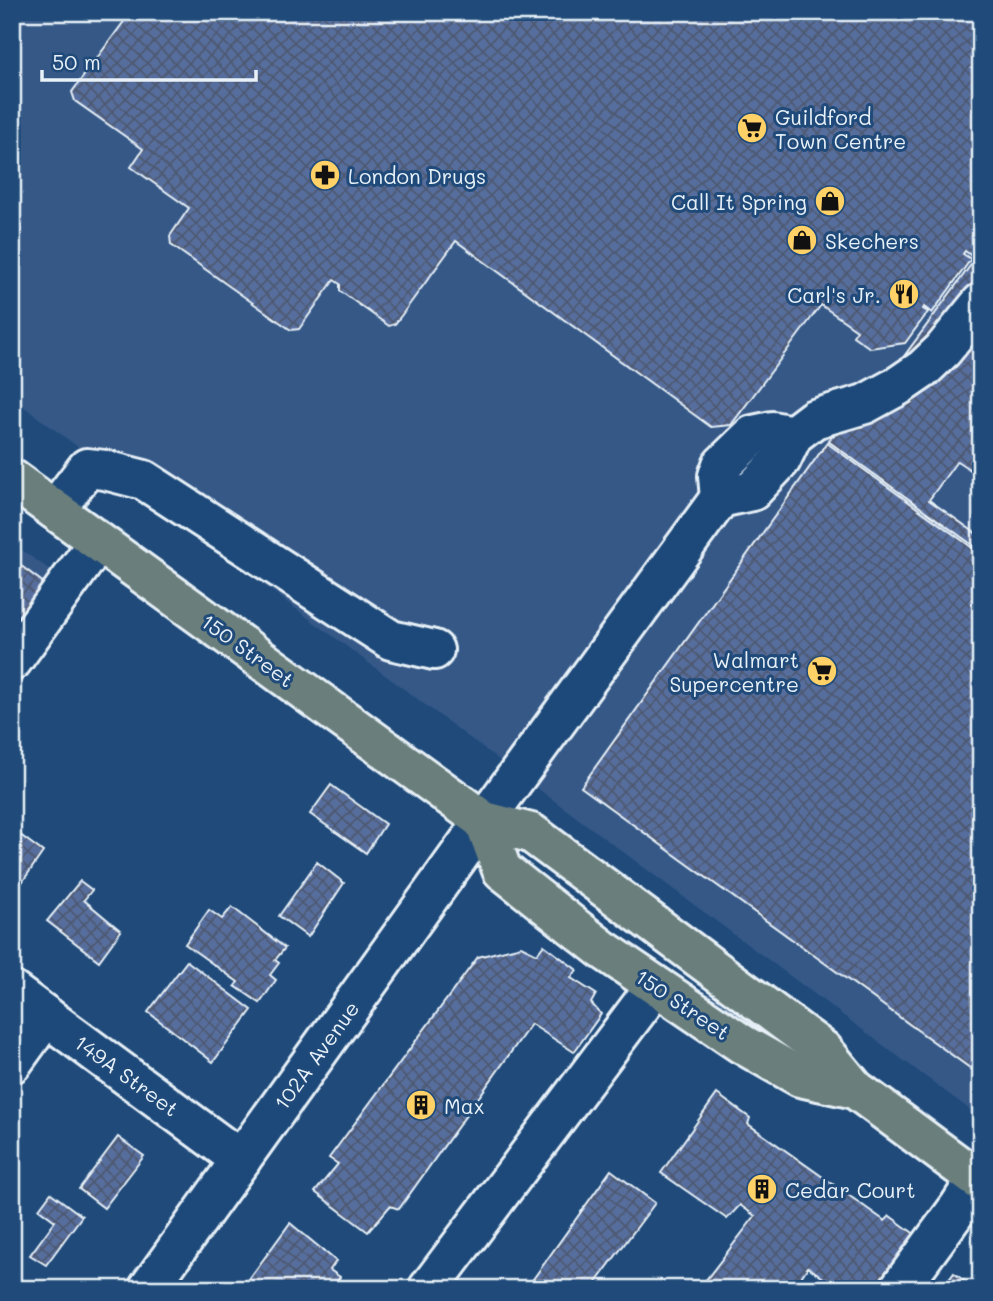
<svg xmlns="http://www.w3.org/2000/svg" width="993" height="1301" font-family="Mali,sans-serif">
  <defs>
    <pattern id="building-cross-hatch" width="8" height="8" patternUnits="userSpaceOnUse" patternTransform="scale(1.75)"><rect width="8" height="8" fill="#576e9e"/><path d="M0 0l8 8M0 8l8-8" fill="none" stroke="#4e5970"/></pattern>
  </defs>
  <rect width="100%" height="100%" fill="#1f4a7a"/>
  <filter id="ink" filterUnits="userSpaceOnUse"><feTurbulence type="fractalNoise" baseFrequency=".0143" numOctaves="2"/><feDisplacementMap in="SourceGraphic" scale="14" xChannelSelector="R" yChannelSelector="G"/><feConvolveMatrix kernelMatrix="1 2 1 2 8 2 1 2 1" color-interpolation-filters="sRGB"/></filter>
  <g filter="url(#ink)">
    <!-- built -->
    <g fill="#345887">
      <polygon points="12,12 981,12 981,1118 12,398"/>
      <polygon points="12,543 74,587 12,671"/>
    </g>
    <!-- building -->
    <g fill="url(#building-cross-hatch)" stroke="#e8f1f8" stroke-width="2">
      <polygon points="131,12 981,12 981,229 976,235 981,238 981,246 973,257 965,251 963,254 971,259 932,313 924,307 923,309 928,312 905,343 870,348 853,336 857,330 821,305 731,425 711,427 456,241 395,324 389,326 340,291 340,284 334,280 299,329 291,330 171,245 170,236 189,208 131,167 143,149 75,101 72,92"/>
      <polygon points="981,251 981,477 957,461 929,500 981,537 981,551 828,441 899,363"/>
      <polygon points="827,443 981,554 981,1076 581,787"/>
      <polygon points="12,559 53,590 12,639"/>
      <polygon points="331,785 385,824 366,853 310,814"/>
      <polygon points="15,831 43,852 14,894 12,835"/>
      <polygon points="317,862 344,883 308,937 279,916"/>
      <polygon points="80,881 92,890 84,900 121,931 99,961 47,921"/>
      <polygon points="232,907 285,948 275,960 279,963 270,975 276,980 260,1003 235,986 238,982 185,944 209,910 222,919"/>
      <polygon points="544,945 577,970 571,978 596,994 591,1003 601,1014 574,1052 531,1024 399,1209 390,1206 368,1232 315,1192 338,1164 329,1158 478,957 521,946 537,954"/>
      <polygon points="187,961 252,1010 213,1062 148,1012"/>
      <polygon points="717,1094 750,1118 748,1124 885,1221 890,1216 924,1241 890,1289 835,1289 836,1287 808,1267 799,1280 810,1289 699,1289 755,1216 740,1205 727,1219 661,1173"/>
      <polygon points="118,1137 144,1156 104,1208 79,1189"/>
      <polygon points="611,1170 655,1203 591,1289 526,1289"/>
      <polygon points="51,1193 82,1216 46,1265 30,1255 55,1221 39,1209"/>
      <polygon points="290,1223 336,1261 330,1270 340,1277 332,1289 262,1289 249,1279"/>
      <polygon points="954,1273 975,1289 942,1289"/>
    </g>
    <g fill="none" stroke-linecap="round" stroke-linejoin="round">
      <!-- minor casing -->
      <g stroke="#e8f1f8" stroke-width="44">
        <g id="minor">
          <polyline points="720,498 718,476 722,465 753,435 772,431 793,435"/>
          <polyline points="55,510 87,468 105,470 144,480 391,640 434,650"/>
          <polyline points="12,661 98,542"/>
          <polyline points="12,991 241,1160"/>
          <polyline points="12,1063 46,1016"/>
          <polyline points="148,1289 484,821 720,498 752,491 781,460 793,435 814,419 865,404 898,386 923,369 943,350 981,303"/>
          <polyline points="428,1289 655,987"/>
          <polyline points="899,1289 959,1207 977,1179"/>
        </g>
      </g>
      <!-- major casing -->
      <g stroke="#e8f1f8" stroke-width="44">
        <g id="major">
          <polyline points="12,479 484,821 531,833 823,1050 855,1089 981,1182"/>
          <polyline points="484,821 502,870 602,949 742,1044 800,1077 855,1089"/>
        </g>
      </g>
      <!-- minor -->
      <use href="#minor" stroke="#1f4a7a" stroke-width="38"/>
      <!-- major -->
      <use href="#major" stroke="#6b7f7c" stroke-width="38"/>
    </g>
  </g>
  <!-- icons -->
  <defs>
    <g id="supermarket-disc" transform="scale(1.575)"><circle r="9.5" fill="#ffd166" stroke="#1f4a7a"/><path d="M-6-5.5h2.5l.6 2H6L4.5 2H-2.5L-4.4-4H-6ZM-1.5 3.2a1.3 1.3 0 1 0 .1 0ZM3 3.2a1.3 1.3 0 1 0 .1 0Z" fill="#111"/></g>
    <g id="pharmacy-disc" transform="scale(1.575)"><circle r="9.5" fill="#ffd166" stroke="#1f4a7a"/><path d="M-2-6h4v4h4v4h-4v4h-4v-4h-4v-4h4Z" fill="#111"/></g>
    <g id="shop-disc" transform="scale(1.575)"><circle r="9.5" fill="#ffd166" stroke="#1f4a7a"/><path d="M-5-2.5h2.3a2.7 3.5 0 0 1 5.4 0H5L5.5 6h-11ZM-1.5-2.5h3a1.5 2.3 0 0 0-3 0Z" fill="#111"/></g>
    <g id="restaurant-disc" transform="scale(1.575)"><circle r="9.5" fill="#ffd166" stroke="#1f4a7a"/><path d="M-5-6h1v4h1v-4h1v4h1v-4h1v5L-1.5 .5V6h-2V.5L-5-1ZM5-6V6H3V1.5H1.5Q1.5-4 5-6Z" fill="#111"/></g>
    <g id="building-disc" transform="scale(1.575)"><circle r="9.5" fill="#ffd166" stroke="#1f4a7a"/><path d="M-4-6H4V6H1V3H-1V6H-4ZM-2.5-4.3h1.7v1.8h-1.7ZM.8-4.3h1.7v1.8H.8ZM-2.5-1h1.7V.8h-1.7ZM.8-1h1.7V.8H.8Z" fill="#111"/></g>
  </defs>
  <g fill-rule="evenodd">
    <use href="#supermarket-disc" x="752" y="128"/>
    <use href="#pharmacy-disc" x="325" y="175"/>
    <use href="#shop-disc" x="830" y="201"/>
    <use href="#shop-disc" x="802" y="240"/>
    <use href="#restaurant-disc" x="904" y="294"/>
    <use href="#supermarket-disc" x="822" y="671"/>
    <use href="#building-disc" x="421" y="1105"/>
    <use href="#building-disc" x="762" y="1189"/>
  </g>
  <g text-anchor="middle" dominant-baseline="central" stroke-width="6" stroke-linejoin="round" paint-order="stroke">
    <!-- poi labels -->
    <g font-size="21" fill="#e8f1f8" stroke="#1f4a7a" text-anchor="start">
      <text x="775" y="116">Guildford<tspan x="775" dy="24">Town Centre</tspan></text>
      <text x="348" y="175">London Drugs</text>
      <text x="807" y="201" text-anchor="end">Call It Spring</text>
      <text x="825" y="240">Skechers</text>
      <text x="881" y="294" text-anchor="end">Carl's Jr.</text>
      <text x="799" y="659" text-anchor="end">Walmart<tspan x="799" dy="24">Supercentre</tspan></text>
      <text x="444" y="1105">Max</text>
      <text x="785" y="1189">Cedar Court</text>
    </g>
    <!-- street labels -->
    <g font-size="21" fill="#e8f1f8" stroke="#1f4a7a">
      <text transform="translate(248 650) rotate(36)">150 Street</text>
      <text transform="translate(683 1004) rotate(34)">150 Street</text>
      <text transform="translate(316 1055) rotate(-54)">102A Avenue</text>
      <text transform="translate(127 1075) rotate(36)">149A Street</text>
    </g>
  </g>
  <!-- margin -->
  <rect width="993" height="1301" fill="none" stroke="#1f4a7a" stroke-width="42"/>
  <rect x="21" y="21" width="951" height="1259" fill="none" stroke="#e8f1f8" stroke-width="2.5" filter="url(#ink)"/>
  <!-- scale -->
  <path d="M42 70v10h214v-10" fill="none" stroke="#e8f1f8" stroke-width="3.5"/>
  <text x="52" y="70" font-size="21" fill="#e8f1f8" stroke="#1f4a7a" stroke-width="5" paint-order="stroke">50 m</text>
</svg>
